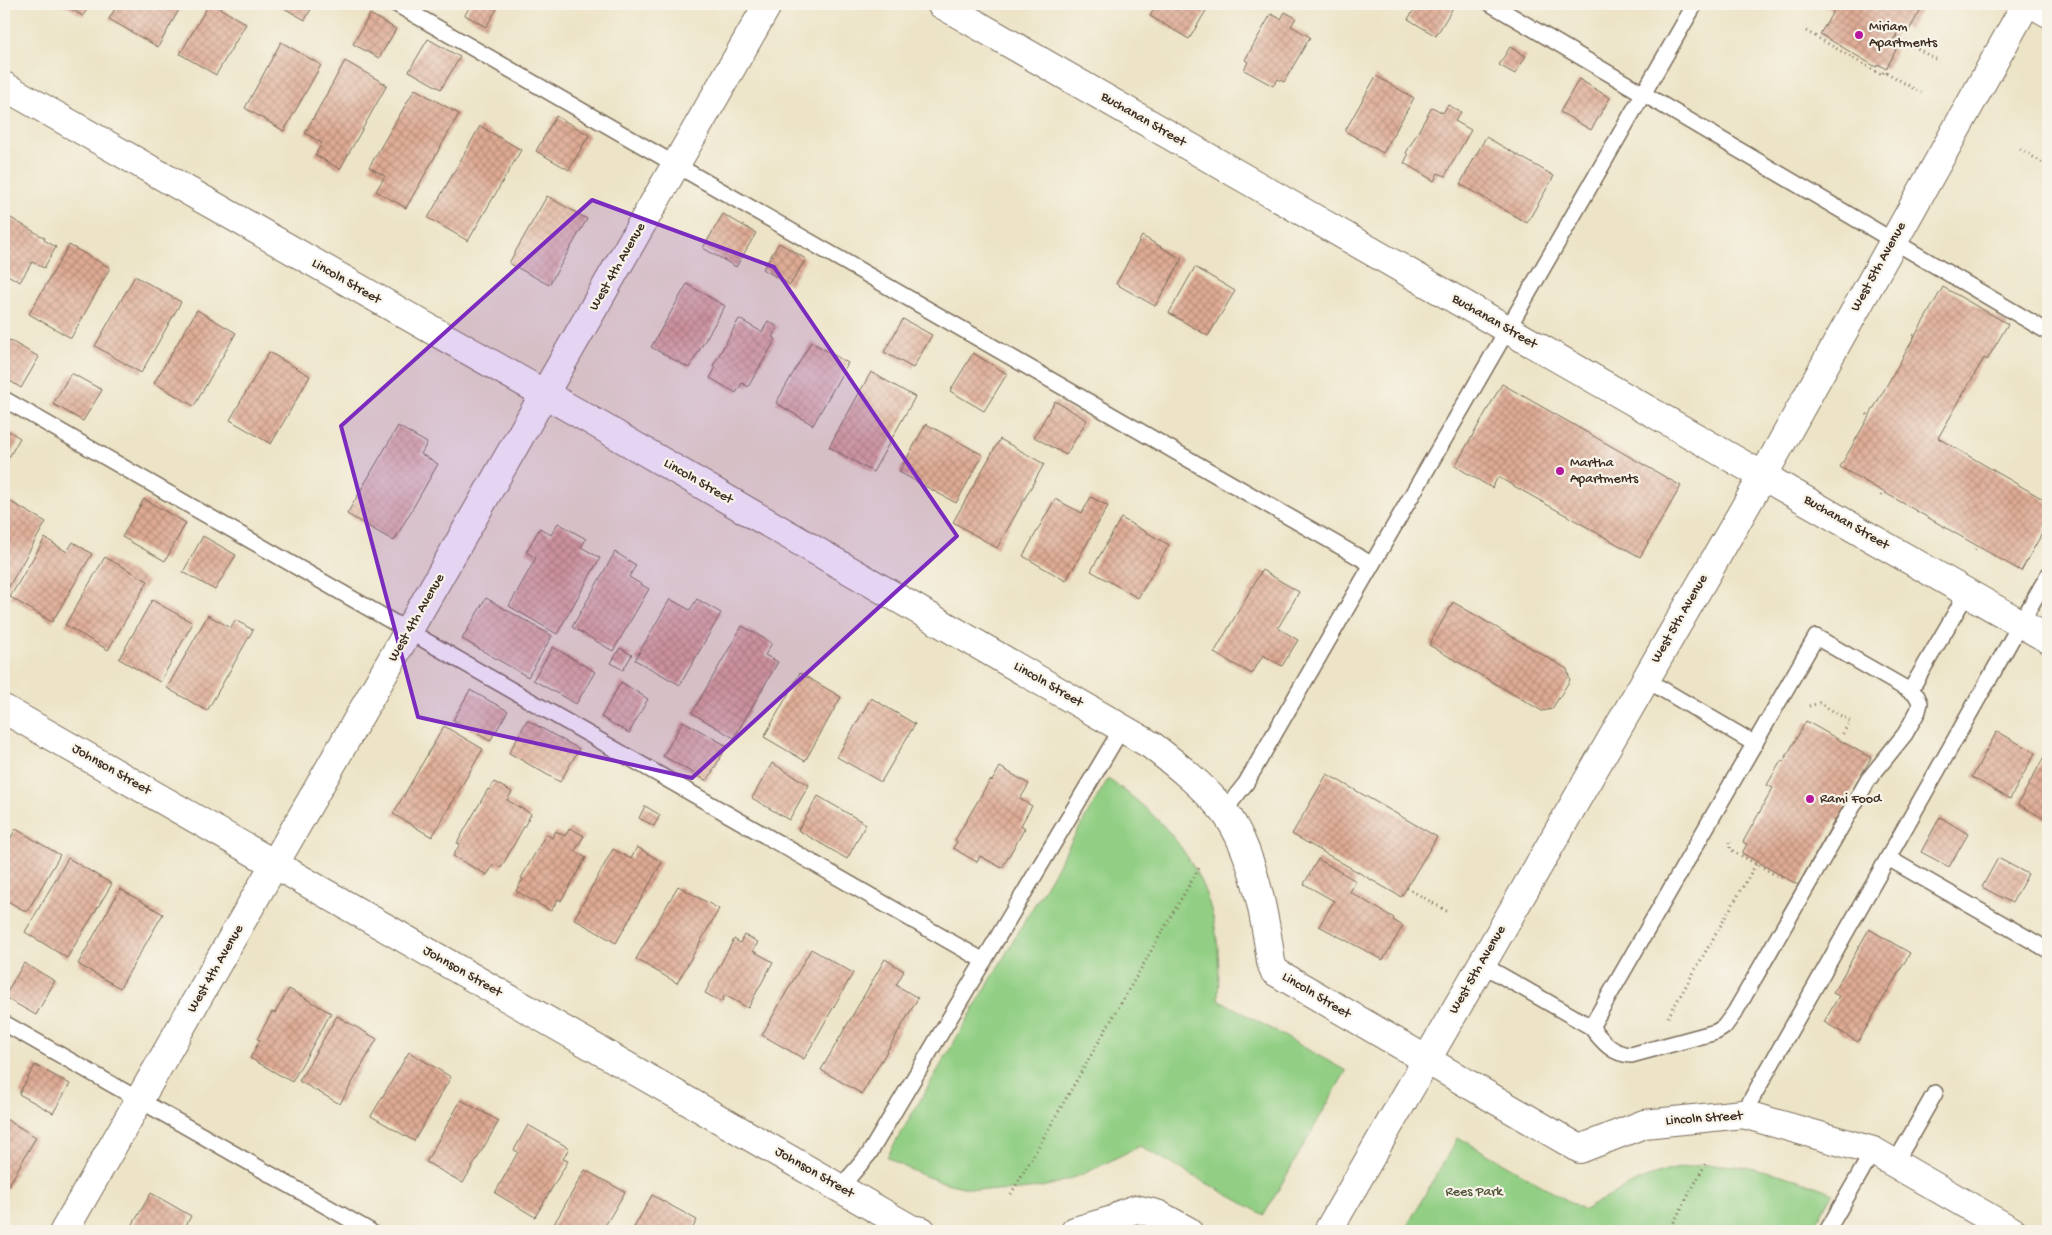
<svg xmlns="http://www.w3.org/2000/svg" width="2052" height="1235" font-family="'Gochi Hand',sans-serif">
  <defs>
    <pattern id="building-cross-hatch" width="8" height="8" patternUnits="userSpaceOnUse" patternTransform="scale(1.25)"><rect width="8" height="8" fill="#dfab94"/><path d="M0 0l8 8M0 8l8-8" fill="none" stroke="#b68b78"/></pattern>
  </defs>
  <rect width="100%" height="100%" fill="#f7f3e8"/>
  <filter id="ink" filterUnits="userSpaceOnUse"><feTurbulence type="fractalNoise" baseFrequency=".02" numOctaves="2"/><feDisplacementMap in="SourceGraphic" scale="10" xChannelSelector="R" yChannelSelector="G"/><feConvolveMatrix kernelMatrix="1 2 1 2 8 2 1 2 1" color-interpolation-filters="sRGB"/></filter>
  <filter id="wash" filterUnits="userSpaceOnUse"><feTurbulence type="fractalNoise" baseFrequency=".0096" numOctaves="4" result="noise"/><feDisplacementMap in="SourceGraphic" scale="20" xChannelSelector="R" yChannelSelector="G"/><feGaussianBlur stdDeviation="1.12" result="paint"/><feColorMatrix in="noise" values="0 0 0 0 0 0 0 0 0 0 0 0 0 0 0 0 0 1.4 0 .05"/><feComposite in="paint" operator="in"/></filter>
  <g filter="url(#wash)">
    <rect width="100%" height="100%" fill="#ede4c7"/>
    <!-- green -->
    <g fill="#92cf84" stroke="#667c51">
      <path d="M1108,779C1169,820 1212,874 1218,949C1219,966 1219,982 1218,999L1346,1071L1264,1215L1140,1146C1116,1157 1092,1172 1067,1180C1007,1201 940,1190 887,1157Z"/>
      <path d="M1458,1137L1584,1210C1608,1196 1631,1183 1657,1174C1715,1154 1778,1170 1833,1193L1811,1231H1404Z"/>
    </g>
    <g id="blocks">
      <!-- building -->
      <g fill="url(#building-cross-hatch)">
        <polygon points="62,4 90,4 83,16"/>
        <polygon points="118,4 173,4 180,8 158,47 109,19"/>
        <polygon points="209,4 213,4 246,24 216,75 180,54"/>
        <polygon points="284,4 314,4 305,20 282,7"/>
        <polygon points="471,4 500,4 486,27 465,15"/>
        <polygon points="1157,4 1210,4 1189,39 1150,16"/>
        <polygon points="1418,4 1450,4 1454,6 1436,36 1408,19"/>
        <polygon points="1818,4 1913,4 1912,6 1920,11 1909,30 1901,26 1890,46 1896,50 1886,69 1878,64 1876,67 1820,34 1834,10"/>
        <polygon points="1285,12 1296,18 1291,26 1310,37 1284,82 1278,79 1273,86 1244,70 1248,62 1245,60 1271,14 1281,19"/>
        <polygon points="370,14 396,29 379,58 353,44"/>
        <polygon points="428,39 460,57 441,89 409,71"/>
        <polygon points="281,42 321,65 284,131 245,108"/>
        <polygon points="1510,47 1526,56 1515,74 1499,65"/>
        <polygon points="345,61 387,85 340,169 315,155 322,143 305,133"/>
        <polygon points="1376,76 1414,98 1383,153 1345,131"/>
        <polygon points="1579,79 1610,98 1591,130 1560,112"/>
        <polygon points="415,89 459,114 406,208 376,191 385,176 369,167"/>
        <polygon points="1448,105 1461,112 1455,121 1471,130 1445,176 1438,173 1434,181 1404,163 1408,155 1406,153 1432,107 1443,113"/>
        <polygon points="556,116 589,135 569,170 536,151"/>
        <polygon points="480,126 521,150 468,241 428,218"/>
        <polygon points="1486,137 1554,176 1527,223 1460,184"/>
        <polygon points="547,196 587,219 549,285 509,263"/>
        <polygon points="4,214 45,238 44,240 56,247 44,268 32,262 20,282 4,273"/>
        <polygon points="723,214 756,233 736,267 703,248"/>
        <polygon points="1142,236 1182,259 1155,306 1116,284"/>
        <polygon points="779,243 806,259 790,285 763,269"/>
        <polygon points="69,245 110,268 71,338 29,314"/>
        <polygon points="1195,267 1235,291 1208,336 1169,313"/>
        <polygon points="135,276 181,302 141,373 95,346"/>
        <polygon points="687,284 725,306 689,368 651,347"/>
        <polygon points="1943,287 2008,324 1987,360 1984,358 1938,438 2048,502 2048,523 2021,571 1840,467"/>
        <polygon points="197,310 236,333 194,406 154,383"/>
        <polygon points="739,319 762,332 768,321 778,327 772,337 776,339 748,387 742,383 736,393 710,378 716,367 713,366"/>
        <polygon points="903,319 932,335 913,368 884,352"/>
        <polygon points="9,340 39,357 21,388 4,377 4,350"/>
        <polygon points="811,342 848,363 813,425 776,403"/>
        <polygon points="269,352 310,376 271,444 230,420"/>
        <polygon points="973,353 1007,374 984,411 950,391"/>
        <polygon points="871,372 915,397 873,472 829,447"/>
        <polygon points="71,373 102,390 83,421 53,404"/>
        <polygon points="1502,384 1681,486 1640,557 1498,477 1492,488 1455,466"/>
        <polygon points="1055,401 1087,420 1066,455 1034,437"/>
        <polygon points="926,424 983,455 956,503 899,472"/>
        <polygon points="398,426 427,443 421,454 438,464 394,541 347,514"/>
        <polygon points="4,428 20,438 4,466"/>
        <polygon points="1000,439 1044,464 997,548 953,522"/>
        <polygon points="1091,497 1108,506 1066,581 1023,556 1055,499 1082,513"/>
        <polygon points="4,498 46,522 5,593 4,592"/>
        <polygon points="144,499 186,523 165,561 122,537"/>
        <polygon points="1121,518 1169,545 1138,598 1091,571"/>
        <polygon points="558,523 586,539 581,547 600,558 557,634 509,606 536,558 526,552 540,528 551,535"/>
        <polygon points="203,536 236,555 215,590 183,572"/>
        <polygon points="45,538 67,552 73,542 92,554 52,622 10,597"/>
        <polygon points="615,552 636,565 629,577 649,589 613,651 572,627"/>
        <polygon points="105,557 148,581 108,650 65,625"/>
        <polygon points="1262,570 1299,592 1278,628 1298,640 1282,666 1263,655 1252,674 1214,653"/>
        <polygon points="486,598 552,636 528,677 462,639"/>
        <polygon points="670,599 690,610 697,599 721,613 680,685 635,660"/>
        <polygon points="152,600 193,623 160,682 119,659"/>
        <polygon points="1453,602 1567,669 1570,680 1552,709 1542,711 1429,645"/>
        <polygon points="208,615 231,628 235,620 253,630 207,711 167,688"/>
        <polygon points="742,626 772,643 765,655 778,662 734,738 692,713"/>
        <polygon points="553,647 595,672 576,704 533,680"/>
        <polygon points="620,648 632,655 623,670 611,663"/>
        <polygon points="800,673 841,697 805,761 764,737"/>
        <polygon points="621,682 648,699 629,733 601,717"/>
        <polygon points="470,690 508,711 490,741 453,720"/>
        <polygon points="871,698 915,724 881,782 837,757"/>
        <polygon points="527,720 579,749 560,782 509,753"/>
        <polygon points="683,721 727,746 707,781 663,756"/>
        <polygon points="1806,721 1871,758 1843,806 1847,809 1840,821 1836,818 1798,885 1742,853 1747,844 1743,842 1773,788 1767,785 1781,761 1783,762"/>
        <polygon points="444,726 483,749 432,837 393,814"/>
        <polygon points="1997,731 2035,753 2010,799 1972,777"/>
        <polygon points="2045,755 2048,757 2048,821 2018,804"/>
        <polygon points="772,763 809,785 789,820 752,798"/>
        <polygon points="1000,767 1029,784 1020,799 1032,806 1021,825 1025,828 1002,868 980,856 977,862 953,848 957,842 955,840 990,780 992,781"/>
        <polygon points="1327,774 1437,837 1401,897 1292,834"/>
        <polygon points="494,782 512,792 507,800 531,814 501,868 494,864 487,875 453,856 460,844 457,843 488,789 489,790"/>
        <polygon points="818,796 866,824 847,859 798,830"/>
        <polygon points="645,806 660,815 654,826 639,818"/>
        <polygon points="1940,817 1968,834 1949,867 1921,852"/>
        <polygon points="570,828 584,836 575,851 586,858 561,901 558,899 551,911 516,891 523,879 521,878 546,834 552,838 556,831 565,836"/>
        <polygon points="16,829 60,855 27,912 4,899 4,849"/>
        <polygon points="637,847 662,862 616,943 574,919 613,849 631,859"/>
        <polygon points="68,858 112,884 67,958 25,932"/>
        <polygon points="1998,858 2028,874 2012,903 1982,887"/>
        <polygon points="1318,859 1356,881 1350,892 1394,918 1393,920 1403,926 1383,960 1319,926 1334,901 1304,884"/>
        <polygon points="678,886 719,909 677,983 636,959"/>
        <polygon points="120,889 163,914 120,988 78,964"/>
        <polygon points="1869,929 1910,953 1858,1042 1824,1022 1839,996 1833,993"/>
        <polygon points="744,935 758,942 753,951 773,962 748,1008 725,995 721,1002 705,993 734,939 740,943"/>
        <polygon points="811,949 853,973 804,1059 762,1035"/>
        <polygon points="885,959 904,971 896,985 918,998 862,1094 821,1070"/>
        <polygon points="24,963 55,981 36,1015 4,997"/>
        <polygon points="289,989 331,1013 292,1082 250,1058 260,1040 257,1039 272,1012 275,1013"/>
        <polygon points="337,1016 377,1039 340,1104 299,1081"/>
        <polygon points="409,1052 451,1077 414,1141 371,1116"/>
        <polygon points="35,1065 70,1084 53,1113 19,1094"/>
        <polygon points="461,1100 499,1121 463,1183 426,1162"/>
        <polygon points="4,1118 36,1137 4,1194"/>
        <polygon points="528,1125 569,1148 563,1159 568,1161 535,1217 495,1193 518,1152 514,1150"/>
        <polygon points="585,1170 625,1192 602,1231 550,1231"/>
        <polygon points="151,1193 191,1216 183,1231 129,1231"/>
        <polygon points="652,1195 697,1220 691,1231 632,1231"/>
      </g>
    </g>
  </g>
  <g filter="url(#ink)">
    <use href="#blocks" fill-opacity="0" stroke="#796b59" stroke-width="1"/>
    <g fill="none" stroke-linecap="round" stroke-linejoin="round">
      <!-- lane casing -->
      <g stroke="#796b59" stroke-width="18">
        <g id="lane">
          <polyline points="396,4 1371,564"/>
          <polyline points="1491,4 2048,332"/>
          <polyline points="4,399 984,961"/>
          <polyline points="1645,679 1755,744"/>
          <polyline points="1224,811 1246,783 1695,4"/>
          <polyline points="1888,858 2048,950"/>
          <polyline points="1481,964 1591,1027 1816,637 1910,691 1967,593"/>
          <polyline points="4,1023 370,1231"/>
          <path d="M1591,1027C1603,1042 1612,1054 1631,1055L1716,1032L1724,1027L1735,1012L1868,780L1905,734L1918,711L1920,703L1917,696L1910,691"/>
          <polyline points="1743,1114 2048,575"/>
          <polyline points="1895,1163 1935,1093"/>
          <polyline points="840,1188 869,1154 1122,728"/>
          <polyline points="1827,1231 1873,1151"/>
        </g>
      </g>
      <!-- street casing -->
      <g stroke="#796b59" stroke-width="30">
        <g id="street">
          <polyline points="2033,4 2048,13"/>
          <path d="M4,86L599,425L1151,745C1177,765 1202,785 1223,810C1253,847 1265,916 1271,962L1274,971L1580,1149L1644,1124L1743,1114L1873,1151L2012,1231"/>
          <polyline points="4,709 911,1229 922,1231"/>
          <polyline points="1075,1231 1113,1220 1124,1213 1136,1209 1157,1214 1188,1231"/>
        </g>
      </g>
      <!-- secondary casing -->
      <g stroke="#796b59" stroke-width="30">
        <polyline id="secondary" points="1763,476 2048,639"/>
      </g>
      <!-- primary casing -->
      <g stroke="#796b59" stroke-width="30">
        <g id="primary">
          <polyline points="941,4 1763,476"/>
          <polyline points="64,1231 768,4"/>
          <polyline points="1328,1231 1763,476 2026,4"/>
        </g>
      </g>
      <!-- path -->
      <g stroke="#796b59" stroke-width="3" stroke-dasharray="1 4" stroke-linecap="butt">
        <polyline points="1806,31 1882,75 1884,71 1921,93"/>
        <polyline points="1896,36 1939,61"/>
        <polyline points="2020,149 2048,166"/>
        <polyline points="1913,335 1915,336"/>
        <polyline points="1867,414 1869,416"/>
        <polyline points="1881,496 1883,492"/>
        <polyline points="1975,550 1977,546"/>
        <polyline points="1809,706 1819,703 1850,721 1841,737"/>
        <polyline points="1730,842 1730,849 1733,851 1781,878"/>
        <polyline points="1407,888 1450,913"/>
        <polyline points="1668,1017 1756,864"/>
        <polyline points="1011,1194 1199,868"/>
        <polyline points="1669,1231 1707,1161"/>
      </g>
      <!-- lane -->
      <use href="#lane" stroke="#fff" stroke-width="15"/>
      <!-- street -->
      <use href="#street" stroke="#fff" stroke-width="28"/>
      <!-- secondary -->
      <use href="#secondary" stroke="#fff" stroke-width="28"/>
      <!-- primary -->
      <use href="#primary" stroke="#fff" stroke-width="28"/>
    </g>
  </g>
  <!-- marked area -->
  <path fill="#7b2cbf" fill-opacity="0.2" stroke="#7b2cbf" stroke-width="4" stroke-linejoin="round" d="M592,200L774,267L957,536L692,778L418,717L341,426Z"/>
  <!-- markers -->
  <g fill="#b5179e" stroke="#f7f3e8" stroke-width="2">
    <circle cx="1859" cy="35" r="5"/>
    <circle cx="1560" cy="471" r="5"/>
    <circle cx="1810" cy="799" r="5"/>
  </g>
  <g text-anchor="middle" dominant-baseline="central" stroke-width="4.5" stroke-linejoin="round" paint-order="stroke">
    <!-- poi labels -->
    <g font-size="14" fill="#3b2a1e" stroke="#f7f3e8" text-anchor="start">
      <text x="1869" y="27">Miriam<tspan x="1869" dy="16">Apartments</tspan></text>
      <text x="1570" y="463">Martha<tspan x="1570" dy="16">Apartments</tspan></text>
      <text x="1820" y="799">Rami Food</text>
    </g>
    <!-- street labels -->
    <g font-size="14" fill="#3b2a1e" stroke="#f7f3e8">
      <text transform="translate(1143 120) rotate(30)">Buchanan Street</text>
      <text transform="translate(618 267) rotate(-60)">West 4th Avenue</text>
      <text transform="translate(1879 267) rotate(-61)">West 5th Avenue</text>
      <text transform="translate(346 282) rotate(30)">Lincoln Street</text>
      <text transform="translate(1494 322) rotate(30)">Buchanan Street</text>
      <text transform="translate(698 482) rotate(30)">Lincoln Street</text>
      <text transform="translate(1846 523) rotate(30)">Buchanan Street</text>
      <text transform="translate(417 618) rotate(-60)">West 4th Avenue</text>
      <text transform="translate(1680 619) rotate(-60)">West 5th Avenue</text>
      <text transform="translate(1048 685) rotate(30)">Lincoln Street</text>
      <text transform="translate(111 770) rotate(30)">Johnson Street</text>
      <text transform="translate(216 969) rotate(-60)">West 4th Avenue</text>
      <text transform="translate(1478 970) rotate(-60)">West 5th Avenue</text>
      <text transform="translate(462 972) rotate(30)">Johnson Street</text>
      <text transform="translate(1316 996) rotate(31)">Lincoln Street</text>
      <text transform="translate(1704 1119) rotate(-4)">Lincoln Street</text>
      <text transform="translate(814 1173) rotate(30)">Johnson Street</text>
    </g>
    <!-- park labels -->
    <g font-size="14" fill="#515338" stroke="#f7f3e8">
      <text x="1474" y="1192">Rees Park</text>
    </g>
  </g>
  <!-- margin -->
  <rect width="2052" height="1235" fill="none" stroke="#f7f3e8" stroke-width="20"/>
</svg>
